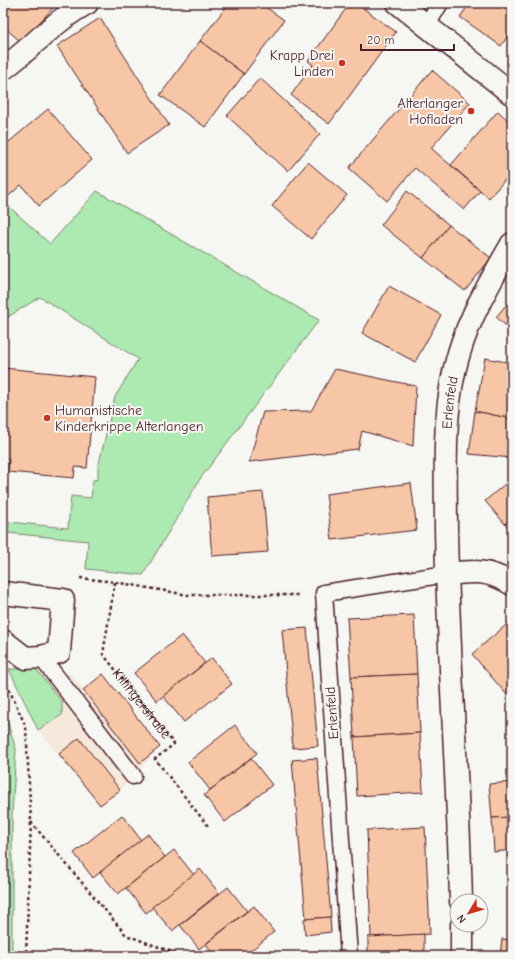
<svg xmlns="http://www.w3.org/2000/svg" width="515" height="959" font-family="'Comic Neue',sans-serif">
  <rect width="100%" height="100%" fill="#f6f6f2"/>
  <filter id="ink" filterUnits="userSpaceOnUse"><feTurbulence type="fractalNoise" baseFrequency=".025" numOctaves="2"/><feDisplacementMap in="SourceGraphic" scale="8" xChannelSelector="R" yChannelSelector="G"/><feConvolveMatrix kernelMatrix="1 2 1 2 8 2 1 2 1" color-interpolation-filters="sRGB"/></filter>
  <g filter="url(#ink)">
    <!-- built -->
    <polygon fill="#f6e8db" points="36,669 71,674 83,690 103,674 160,747 120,790 100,805 38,730 62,715 62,702"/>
    <!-- green -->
    <g fill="#aceab2" stroke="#7b846e">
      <polygon points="97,191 319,320 200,479 143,575 86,569 88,541 8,533 9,522 68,528 71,496 91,498 93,480 98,479 98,467 115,397 138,359 40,297 3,320 3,201 50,244"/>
      <polygon points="9,669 36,669 62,702 62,715 38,730"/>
      <polygon points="3,708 16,749 12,815 12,956 3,956"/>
    </g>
    <!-- building -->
    <g fill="#f7c6a6" stroke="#4a1f2b">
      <polygon points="7,3 57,3 22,43 3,26 3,8"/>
      <polygon points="229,3 260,3 284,20 244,74 200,41"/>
      <polygon points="350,3 356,3 396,32 329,124 291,95 313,65 308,61"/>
      <polygon points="470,3 512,3 512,30 501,46 460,17"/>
      <polygon points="100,18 169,125 127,153 57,46"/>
      <polygon points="200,41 244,74 205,127 160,95"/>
      <polygon points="432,70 470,103 431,148 480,191 464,210 415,168 387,201 349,168"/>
      <polygon points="260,78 320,134 288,171 227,116"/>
      <polygon points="48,109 92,160 39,206 21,185 3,201 3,147"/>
      <polygon points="498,111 512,124 512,172 489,198 451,165"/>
      <polygon points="308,162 347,195 311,239 272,206"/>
      <polygon points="407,191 449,225 423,258 381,225"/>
      <polygon points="449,225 491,258 465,291 423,258"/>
      <polygon points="389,286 441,315 415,362 362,333"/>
      <polygon points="512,298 512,331 496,317"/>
      <polygon points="485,358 512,363 512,419 475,411"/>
      <polygon points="3,368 95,377 87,468 75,467 74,478 8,472 9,459 3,459"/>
      <polygon points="335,369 416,386 413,446 362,431 358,449 249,462 263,412 311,411"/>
      <polygon points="475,411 512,419 512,458 469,454"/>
      <polygon points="512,478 512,518 505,524 485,501"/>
      <polygon points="411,483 417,530 332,540 326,494"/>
      <polygon points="263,492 268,552 212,556 207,497"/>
      <polygon points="512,518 512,532 505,524"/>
      <polygon points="414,615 417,674 351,677 347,618"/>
      <polygon points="512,620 512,691 507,695 472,654"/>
      <polygon points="307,628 318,746 293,748 282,630"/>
      <polygon points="182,635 205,663 157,701 134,673"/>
      <polygon points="212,658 232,684 184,722 163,696"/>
      <polygon points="103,674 160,747 140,763 83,690"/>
      <polygon points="417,674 420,733 354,737 351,677"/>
      <polygon points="235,725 257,753 210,790 188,762"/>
      <polygon points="420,733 423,792 357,796 354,737"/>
      <polygon points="79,738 120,790 100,805 59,754"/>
      <polygon points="251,758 272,785 225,822 204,795"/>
      <polygon points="317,758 331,917 306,919 292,760"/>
      <polygon points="512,782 512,817 492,818 489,784"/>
      <polygon points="122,815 141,840 93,878 74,853"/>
      <polygon points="512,817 512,850 494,852 492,818"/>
      <polygon points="425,827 430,934 371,937 367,830"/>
      <polygon points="148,834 165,857 118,894 100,872"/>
      <polygon points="174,850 194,875 146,913 126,888"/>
      <polygon points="200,869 219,893 172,931 152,907"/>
      <polygon points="228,887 247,911 199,949 180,925"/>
      <polygon points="254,906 274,932 244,956 215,956 206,944"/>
      <polygon points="330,917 331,932 305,935 304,919"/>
      <polygon points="424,934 424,956 368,956 368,937"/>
      <polygon points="502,939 512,940 512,956 500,956"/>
      <polygon points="82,953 83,956 72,956"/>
    </g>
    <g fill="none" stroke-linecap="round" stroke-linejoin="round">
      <!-- lane casing -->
      <g stroke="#4a1f2b" stroke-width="19">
        <g id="lane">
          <polyline points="427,25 440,3"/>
          <polyline points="41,657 133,776"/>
          <polyline points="349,956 324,593 447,574"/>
        </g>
      </g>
      <!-- street casing -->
      <g stroke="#4a1f2b" stroke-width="25">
        <g id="street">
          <polyline points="398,3 512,94"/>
          <path d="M3,69C32,48 55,20 87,3"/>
          <path d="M447,574C474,571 488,569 512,584"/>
          <polyline points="3,593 63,600 59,652 41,657 25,658 3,641"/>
          <path id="s2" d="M461,901C458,776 448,652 446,527C446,470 442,408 459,353C471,313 492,279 512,244"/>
          <polyline points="462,956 462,925"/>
        </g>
      </g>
      <!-- path -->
      <g stroke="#4a1f2b" stroke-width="2.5" stroke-dasharray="3 3" stroke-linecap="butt">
        <polyline points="3,470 5,487"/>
        <polyline points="80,578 115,582 188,595 299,595"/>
        <path id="s1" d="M115,582L103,654L174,744L155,759L208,826"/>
        <polyline points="4,678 26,727 31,821 26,956"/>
        <polyline points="31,822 126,935 183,956"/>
      </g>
      <!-- lane -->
      <use href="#lane" stroke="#f6f6f2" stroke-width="16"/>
      <!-- street -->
      <use href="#street" stroke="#f6f6f2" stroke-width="22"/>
    </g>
  </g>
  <!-- markers -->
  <g fill="#c8321e" stroke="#f6f6f2" stroke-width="1.5">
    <circle cx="342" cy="63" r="4"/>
    <circle cx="471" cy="111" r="4"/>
    <circle cx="47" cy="418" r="4"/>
  </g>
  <g text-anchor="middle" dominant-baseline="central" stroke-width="4" stroke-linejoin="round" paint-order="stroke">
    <!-- poi labels -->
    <g font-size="14" fill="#4a1f2b" stroke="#f6f6f2" text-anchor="end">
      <text x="334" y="55">Krapp Drei<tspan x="334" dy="16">Linden</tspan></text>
      <text x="463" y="103">Alterlanger<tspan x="463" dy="16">Hofladen</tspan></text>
      <text x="55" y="410" text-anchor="start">Humanistische<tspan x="55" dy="16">Kinderkrippe Alterlangen</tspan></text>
    </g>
    <!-- street labels -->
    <g font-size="14" fill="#4a1f2b" stroke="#f6f6f2">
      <text stroke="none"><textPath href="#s2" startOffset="499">Erlenfeld</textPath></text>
      <text stroke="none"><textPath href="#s1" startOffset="136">Killingerstraße</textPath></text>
      <text transform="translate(332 713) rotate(-94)">Erlenfeld</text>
    </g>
  </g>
  <!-- margin -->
  <rect width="515" height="959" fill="none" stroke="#f6f6f2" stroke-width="16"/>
  <rect x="8" y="8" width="499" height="943" fill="none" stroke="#4a1f2b" stroke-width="1.5" filter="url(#ink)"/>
  <!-- north arrow -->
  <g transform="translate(469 913) rotate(232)"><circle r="19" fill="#f6f6f2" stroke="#b1a0a2"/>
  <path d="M0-3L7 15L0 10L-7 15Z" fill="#c8321e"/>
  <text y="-6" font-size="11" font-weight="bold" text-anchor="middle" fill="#4a1f2b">N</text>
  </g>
  <!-- scale -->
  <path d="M361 44v6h93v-6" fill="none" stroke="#4a1f2b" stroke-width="2"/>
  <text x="367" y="44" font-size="12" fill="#4a1f2b" stroke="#f6f6f2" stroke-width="3" paint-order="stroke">20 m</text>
</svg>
